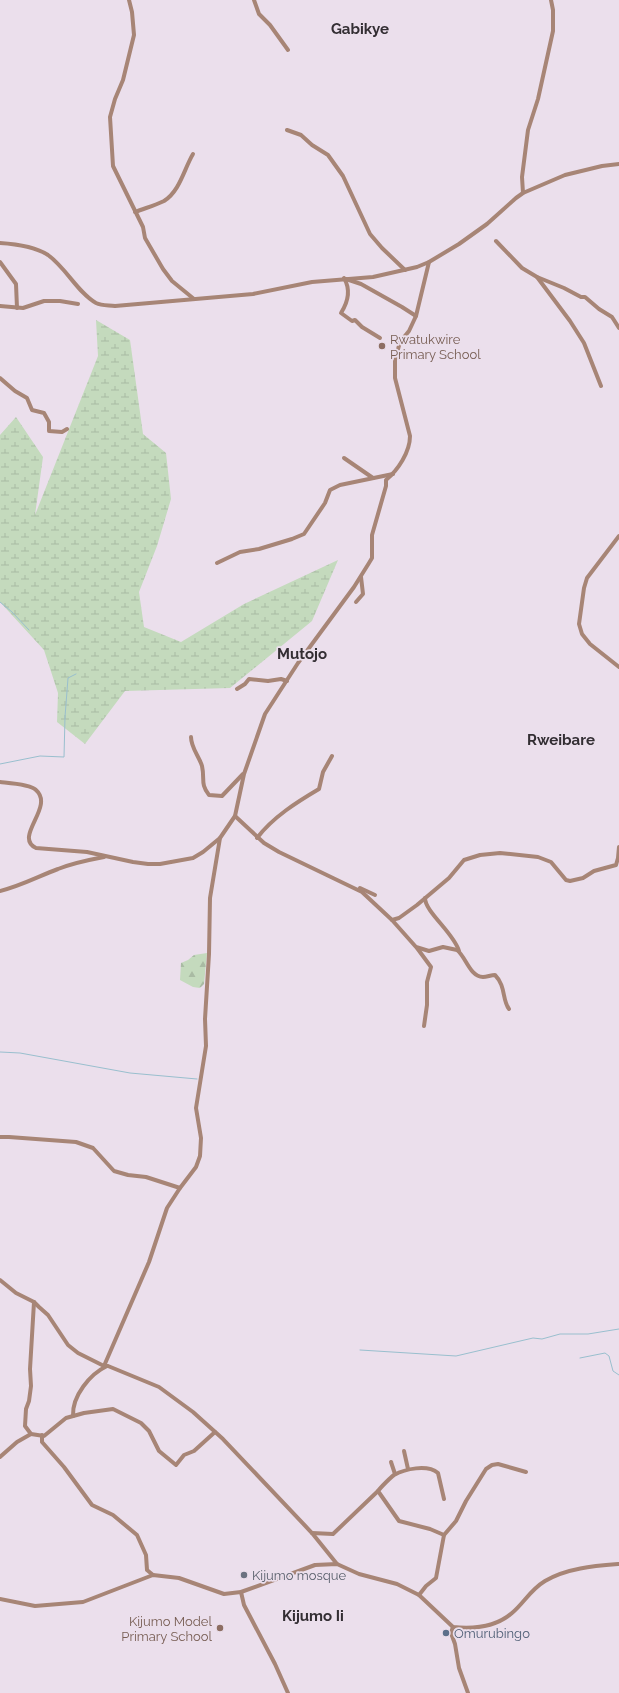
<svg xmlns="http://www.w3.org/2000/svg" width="619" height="1693" font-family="Raleway,sans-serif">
  <defs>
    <pattern id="forest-firs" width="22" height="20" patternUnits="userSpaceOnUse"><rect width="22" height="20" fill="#c4dabd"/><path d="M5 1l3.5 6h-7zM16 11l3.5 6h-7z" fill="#a9bba3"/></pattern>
    <pattern id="wetland-marsh" width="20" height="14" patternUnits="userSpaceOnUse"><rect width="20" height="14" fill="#c4dabd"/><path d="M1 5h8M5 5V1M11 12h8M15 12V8" fill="none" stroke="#a9bba3"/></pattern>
  </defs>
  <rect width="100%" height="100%" fill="#ebdfec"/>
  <!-- forest -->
  <polygon fill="url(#forest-firs)" points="207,953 204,984 200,988 193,987 180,980 181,963 188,960 194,955"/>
  <!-- wetland -->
  <polygon fill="url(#wetland-marsh)" points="96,320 130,340 143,434 166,453 171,499 157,546 139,592 144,627 181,642 244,604 338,560 312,621 230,688 125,691 85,744 57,722 58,693 44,650 0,602 0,435 16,417 43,457 35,515 98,356"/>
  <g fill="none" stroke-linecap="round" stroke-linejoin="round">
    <!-- stream -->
    <g stroke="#99bfce" stroke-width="1">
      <polyline points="0,602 12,612 29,630"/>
      <polyline points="0,764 40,756 64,757 65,717 68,678 76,674"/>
      <polyline points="0,1052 20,1053 130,1073 197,1079"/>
      <polyline points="360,1350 456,1356 533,1338 542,1339 560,1334 588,1334 619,1329"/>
      <polyline points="580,1358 605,1353 609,1356 613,1371 619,1375"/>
    </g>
    <!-- minor -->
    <g stroke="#a78576" stroke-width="4">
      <polyline points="129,0 132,12 134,35 123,80 115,99 110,117 113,166 143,227 145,238 163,269 172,281 194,299"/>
      <polyline points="254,0 259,14 270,25 288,50"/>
      <polyline points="287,130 301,135 312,145 328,155 343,176 370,234 382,248 405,270"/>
      <polyline points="523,193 522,177 528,130 538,99 553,31 553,10 551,0"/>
      <path d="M135,212C145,208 154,206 164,201C180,191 184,169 193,154"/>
      <polyline points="496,241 522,268 537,277 570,321 584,343 601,386"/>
      <path d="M0,243C16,244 34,246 48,255C66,268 79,294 96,303C102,306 109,305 115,306L253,294L312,282L373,277L417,267L429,262L459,244L487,224L516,198L523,193L565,175L602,166L619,164"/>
      <polyline points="0,262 16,284 17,308"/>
      <polyline points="537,277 564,288 581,297 585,297 599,309 612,317 619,328"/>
      <path d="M344,278C351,290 348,302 341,313L352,321L355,320L362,327L380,338"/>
      <polyline points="346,279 361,284 402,307 416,316"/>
      <polyline points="0,306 23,308 44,301 60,301 78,304"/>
      <polyline points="0,378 15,391 27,398 32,410 44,413 49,422 49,431 62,432 67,429"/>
      <polyline points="344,458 373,478"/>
      <polyline points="619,536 587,578 584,588 579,624 582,634 590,644 619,667"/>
      <polyline points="217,563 240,552 259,549 292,539 304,534 325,503 330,490 340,485 393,474"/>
      <polyline points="356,602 363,594 361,577"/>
      <polyline points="237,689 245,684 249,679 268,681 281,679 287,681"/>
      <path d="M191,737C191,748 199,756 202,766C205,779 200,784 209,795L222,796L243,774"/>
      <path d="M0,782C9,783 30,784 36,790C55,807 13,837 36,848L87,852L133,862L148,864H160L193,858L203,852L220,838"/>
      <polyline points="235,816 264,843 279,852 362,892 392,920 399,918 417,905 449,878 464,860 480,855 500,853 538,857 551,862 566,880 570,881 583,878 594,871 616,865 618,858 619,847"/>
      <path d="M257,838C273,817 297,802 319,789L323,772L332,756"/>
      <polyline points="359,890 360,888 375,895"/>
      <path d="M0,891C21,886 39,876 58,869C73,863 88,860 104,857"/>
      <path d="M425,898C425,912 454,933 459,951"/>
      <path d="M392,920L416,947L429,951L443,947L457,950C466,957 470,977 483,977C487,977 491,975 495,975C506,986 502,1000 509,1009"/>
      <polyline points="417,948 431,967 427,982 427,1005 424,1026"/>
      <polyline points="0,1137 9,1137 76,1142 93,1148 114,1171 128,1175 146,1177 180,1188"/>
      <polyline points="0,1280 16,1293 34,1302 39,1307 48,1315 68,1345 78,1353 104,1366 108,1366 159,1387 193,1412 223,1439 312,1533 337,1564"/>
      <polyline points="34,1302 30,1369 31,1386 29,1401 26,1409 25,1426 31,1434 44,1436 66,1418 84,1413 113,1409 141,1423 149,1431 159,1451 176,1465 184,1455 194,1451 215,1432"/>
      <path d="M104,1366L149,1262L167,1208L180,1188L196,1167L200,1156L201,1138L196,1108L206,1046L205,1019L209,954L210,898L220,838L235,816L244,774L265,714L298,663L354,587L369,563L372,558V535L386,486V480C398,470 410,452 410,436L395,378V360L400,342L409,331L416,316L429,262"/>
      <path d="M73,1416C72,1396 90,1374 107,1366"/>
      <polyline points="42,1435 42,1442 64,1467 92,1505 113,1515 137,1535 146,1555 147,1570 153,1575"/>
      <polyline points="404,1451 408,1469"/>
      <polyline points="0,1457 17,1442 31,1434"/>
      <polyline points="391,1462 395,1474"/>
      <polyline points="312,1533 333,1534 378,1491"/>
      <path d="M444,1535L430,1529L399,1521L378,1491C381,1487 391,1477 394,1475C405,1469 427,1464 438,1473L444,1499"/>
      <polyline points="241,1592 244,1605 275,1664 288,1693"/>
      <polyline points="419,1595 426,1586 436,1578 444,1535 456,1521 466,1501 486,1469 492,1465 498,1464 526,1472"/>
      <path d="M0,1599L35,1606L83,1602L153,1575L179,1578L224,1594L241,1592L315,1565L337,1564L359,1574L397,1584L419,1595L453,1627C473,1629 496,1627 512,1613C524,1603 530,1590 545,1581C567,1568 594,1566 619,1564"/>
      <polyline points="453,1627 451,1633 455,1644 459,1668 468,1693"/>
    </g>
  </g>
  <!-- markers -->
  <g fill="#8d6e63" stroke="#ebdfec" stroke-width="1.5">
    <circle cx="382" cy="346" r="4"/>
    <circle cx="220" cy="1628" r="4"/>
  </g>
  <circle fill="#6b7280" stroke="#ebdfec" stroke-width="1.5" cx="244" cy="1575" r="4"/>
  <circle fill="#5c6f8a" stroke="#ebdfec" stroke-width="1.5" cx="446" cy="1633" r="4"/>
  <g text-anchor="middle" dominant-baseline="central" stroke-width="3.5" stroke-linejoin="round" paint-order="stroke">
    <!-- education labels -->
    <g font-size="13" fill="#785e54" stroke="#ebdfec" text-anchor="start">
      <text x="390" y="339">Rwatukwire<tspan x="390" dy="15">Primary School</tspan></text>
      <text x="212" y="1621" text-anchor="end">Kijumo Model<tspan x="212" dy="15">Primary School</tspan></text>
    </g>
    <!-- worship labels -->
    <g font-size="13" fill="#5b616d" stroke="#ebdfec" text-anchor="start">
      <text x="252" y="1575">Kijumo mosque</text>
    </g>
    <!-- service labels -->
    <g font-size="13" fill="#4e5e75" stroke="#ebdfec" text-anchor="start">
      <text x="454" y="1633">Omurubingo</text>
    </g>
    <!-- quarter labels -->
    <g font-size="15" font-weight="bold" fill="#332e33" stroke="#ebdfec">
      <text x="360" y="29">Gabikye</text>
      <text x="302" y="654">Mutojo</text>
      <text x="561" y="740">Rweibare</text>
      <text x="313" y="1616">Kijumo Ii</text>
    </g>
  </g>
</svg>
